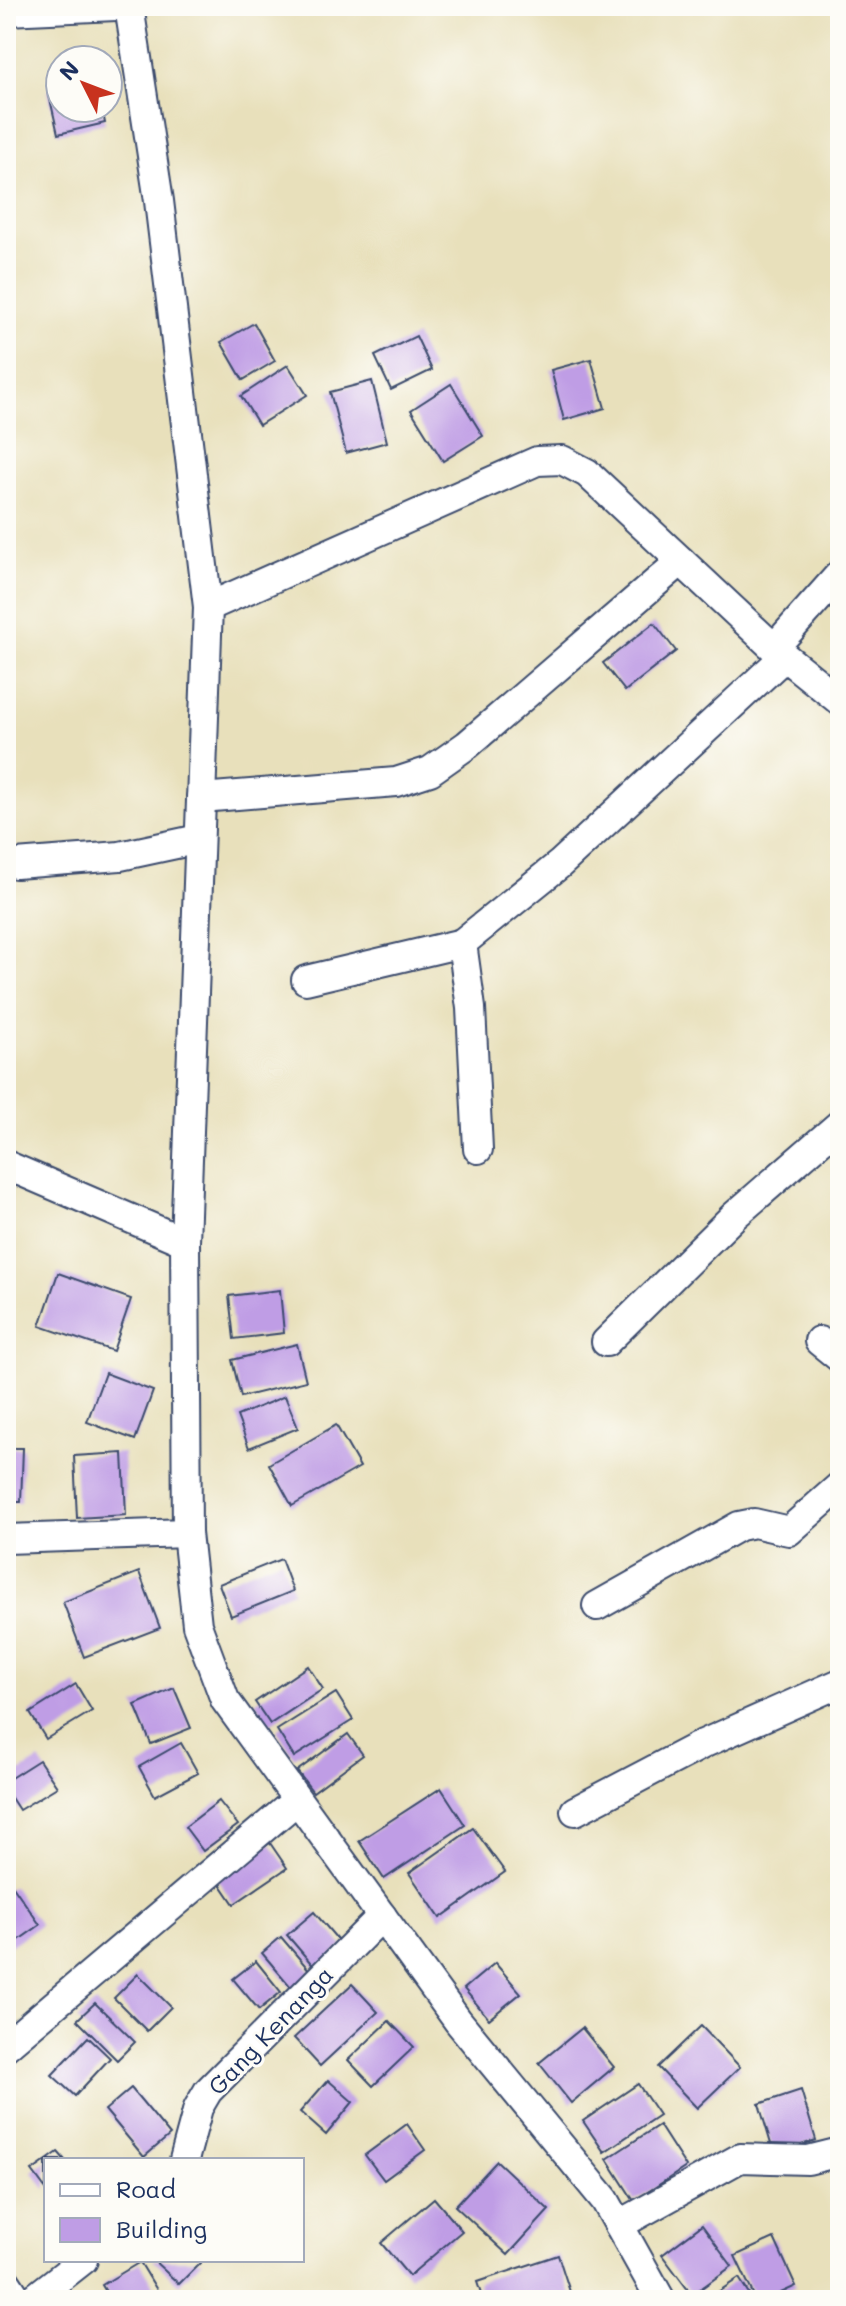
<svg xmlns="http://www.w3.org/2000/svg" width="846" height="2306" font-family="Mali,sans-serif">
  <rect width="100%" height="100%" fill="#fdfcf7"/>
  <filter id="ink" filterUnits="userSpaceOnUse"><feTurbulence type="fractalNoise" baseFrequency=".0125" numOctaves="2"/><feDisplacementMap in="SourceGraphic" scale="16" xChannelSelector="R" yChannelSelector="G"/><feConvolveMatrix kernelMatrix="1 2 1 2 8 2 1 2 1" color-interpolation-filters="sRGB"/></filter>
  <filter id="wash" filterUnits="userSpaceOnUse"><feTurbulence type="fractalNoise" baseFrequency=".006" numOctaves="4" result="noise"/><feDisplacementMap in="SourceGraphic" scale="32" xChannelSelector="R" yChannelSelector="G"/><feGaussianBlur stdDeviation="1.8" result="paint"/><feColorMatrix in="noise" values="0 0 0 0 0 0 0 0 0 0 0 0 0 0 0 0 0 1.4 0 .05"/><feComposite in="paint" operator="in"/></filter>
  <g filter="url(#wash)">
    <rect width="100%" height="100%" fill="#e8e0bb"/>
    <g id="blocks">
      <!-- building -->
      <g fill="#bf9de5">
        <polygon points="60,87 60,108 102,108 105,123 58,134 48,90"/>
        <polygon points="254,323 275,361 243,380 221,342"/>
        <polygon points="416,336 432,370 391,390 375,356"/>
        <polygon points="591,359 605,408 564,420 551,370"/>
        <polygon points="288,365 307,395 259,425 241,396"/>
        <polygon points="372,381 387,442 346,453 330,392"/>
        <polygon points="451,384 483,436 443,461 411,410"/>
        <polygon points="654,623 676,651 625,691 603,663"/>
        <polygon points="58,1273 131,1299 113,1351 40,1326"/>
        <polygon points="280,1290 284,1333 234,1339 229,1296"/>
        <polygon points="297,1344 306,1381 241,1397 232,1360"/>
        <polygon points="105,1373 153,1391 135,1440 87,1422"/>
        <polygon points="285,1396 298,1428 249,1448 237,1416"/>
        <polygon points="336,1425 360,1467 292,1506 269,1464"/>
        <polygon points="6,1448 23,1448 21,1502 6,1502"/>
        <polygon points="123,1453 126,1515 77,1518 74,1456"/>
        <polygon points="281,1559 293,1591 231,1616 219,1584"/>
        <polygon points="139,1572 160,1628 84,1657 63,1602"/>
        <polygon points="308,1666 323,1689 270,1724 255,1702"/>
        <polygon points="76,1684 92,1711 46,1739 30,1713"/>
        <polygon points="174,1688 191,1728 151,1744 135,1705"/>
        <polygon points="336,1693 353,1720 294,1757 277,1730"/>
        <polygon points="348,1734 363,1755 313,1792 297,1771"/>
        <polygon points="181,1743 198,1773 155,1796 139,1767"/>
        <polygon points="39,1760 57,1787 19,1810 6,1790 6,1781"/>
        <polygon points="441,1788 465,1825 384,1879 359,1841"/>
        <polygon points="219,1801 238,1825 203,1851 185,1827"/>
        <polygon points="473,1828 505,1872 440,1918 409,1873"/>
        <polygon points="270,1843 287,1868 234,1904 217,1879"/>
        <polygon points="13,1886 40,1925 6,1949 6,1890"/>
        <polygon points="314,1912 343,1946 316,1969 287,1935"/>
        <polygon points="281,1937 316,1978 297,1994 262,1953"/>
        <polygon points="256,1961 281,1992 259,2010 233,1979"/>
        <polygon points="495,1963 521,1993 489,2019 464,1989"/>
        <polygon points="138,1974 171,2007 147,2031 114,1998"/>
        <polygon points="352,1984 378,2012 320,2066 294,2038"/>
        <polygon points="95,2003 135,2042 117,2060 77,2020"/>
        <polygon points="389,2021 414,2047 373,2086 348,2060"/>
        <polygon points="701,2026 740,2067 697,2108 658,2067"/>
        <polygon points="582,2028 614,2067 571,2103 539,2063"/>
        <polygon points="88,2037 110,2058 75,2096 52,2075"/>
        <polygon points="328,2080 353,2102 326,2135 300,2112"/>
        <polygon points="638,2084 659,2115 604,2152 583,2121"/>
        <polygon points="131,2088 170,2135 144,2157 105,2110"/>
        <polygon points="801,2090 816,2140 774,2154 759,2104"/>
        <polygon points="407,2124 425,2150 384,2180 365,2155"/>
        <polygon points="659,2125 686,2167 634,2201 607,2159"/>
        <polygon points="58,2152 65,2160 47,2160"/>
        <polygon points="46,2161 46,2190 32,2171"/>
        <polygon points="497,2161 549,2210 508,2255 455,2206"/>
        <polygon points="434,2198 462,2231 409,2276 381,2243"/>
        <polygon points="702,2225 732,2266 692,2295 662,2255"/>
        <polygon points="774,2238 796,2286 766,2300 756,2300 735,2256"/>
        <polygon points="558,2255 572,2298 483,2300 477,2282"/>
        <polygon points="153,2260 203,2260 179,2284"/>
        <polygon points="140,2262 163,2300 111,2300 102,2285"/>
        <polygon points="739,2278 753,2300 706,2300"/>
      </g>
    </g>
  </g>
  <g filter="url(#ink)">
    <use href="#blocks" fill-opacity="0" stroke="#3a4a6c" stroke-width="2"/>
    <g fill="none" stroke-linecap="round" stroke-linejoin="round">
      <!-- street casing -->
      <g stroke="#3a4a6c" stroke-width="32">
        <g id="street">
          <polyline points="129,6 159,201 208,607 185,1242 187,1533 197,1625 225,1700 458,2021 605,2200 661,2300"/>
          <polyline points="6,11 116,6"/>
          <polyline points="208,607 537,461 562,460 587,473 774,648 840,701"/>
          <polyline points="774,648 840,574"/>
          <polyline points="201,798 396,782 430,771 467,745 681,561"/>
          <polyline points="6,861 16,864 120,856 199,839"/>
          <polyline points="306,980 462,943"/>
          <polyline points="478,1149 471,1008 462,943 560,864 784,657"/>
          <polyline points="6,1165 185,1242"/>
          <polyline points="819,1341 840,1358"/>
          <polyline points="606,1342 734,1216 840,1124"/>
          <polyline points="6,1539 187,1533"/>
          <polyline points="597,1606 739,1526 754,1523 789,1531 840,1486"/>
          <polyline points="575,1811 705,1743 840,1683"/>
          <polyline points="6,2046 297,1800"/>
          <polyline points="184,2160 198,2108 208,2091 382,1916"/>
          <polyline points="619,2225 740,2158 808,2160 840,2152"/>
          <polyline points="6,2282 18,2300"/>
          <polyline points="32,2300 83,2260"/>
        </g>
      </g>
      <!-- street -->
      <use href="#street" stroke="#fff" stroke-width="28"/>
    </g>
  </g>
  <g text-anchor="middle" dominant-baseline="central" stroke-width="6" stroke-linejoin="round" paint-order="stroke">
    <!-- street labels -->
    <g font-size="24" fill="#1b2f5e" stroke="#fdfcf7">
      <text transform="translate(270 2030) rotate(-46)">Gang Kenanga</text>
    </g>
  </g>
  <!-- margin -->
  <rect width="846" height="2306" fill="none" stroke="#fdfcf7" stroke-width="32"/>
  <!-- legend -->
  <rect x="44" y="2158" width="260" height="104" fill="#fdfcf7" stroke="#a3aaba" stroke-width="2"/>
  <rect x="60" y="2184" width="40" height="12" fill="#ffffff" stroke="#a3aaba" stroke-width="2"/>
  <text x="116" y="2198" font-size="24" fill="#1b2f5e">Road</text>
  <rect x="60" y="2218" width="40" height="24" fill="#bf9de5" stroke="#a3aaba" stroke-width="2"/>
  <text x="116" y="2238" font-size="24" fill="#1b2f5e">Building</text>
  <!-- north arrow -->
  <g transform="translate(84 84) rotate(312)"><circle r="38" fill="#fdfcf7" stroke="#a3aaba" stroke-width="2"/>
  <path d="M0-6L14 30L0 20L-14 30Z" fill="#c8321e"/>
  <text y="-12" font-size="22" font-weight="bold" text-anchor="middle" fill="#1b2f5e">N</text>
  </g>
</svg>
